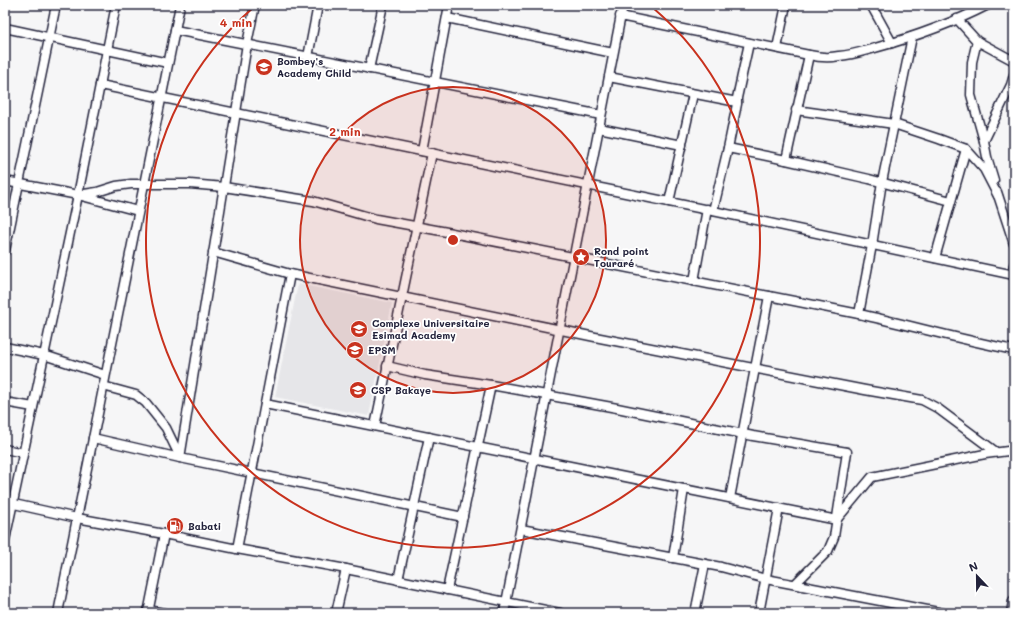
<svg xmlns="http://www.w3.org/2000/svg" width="1019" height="618" font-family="Mali,sans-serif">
  <rect width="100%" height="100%" fill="#f6f6f7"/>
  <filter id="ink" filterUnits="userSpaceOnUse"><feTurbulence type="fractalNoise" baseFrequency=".025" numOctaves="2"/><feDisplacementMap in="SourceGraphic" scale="8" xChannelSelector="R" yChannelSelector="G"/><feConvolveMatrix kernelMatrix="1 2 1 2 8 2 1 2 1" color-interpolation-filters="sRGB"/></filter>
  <g filter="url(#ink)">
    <!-- built -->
    <polygon fill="#e6e6e9" points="298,284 392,303 369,416 275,397"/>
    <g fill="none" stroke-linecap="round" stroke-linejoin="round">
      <!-- minor casing -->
      <g stroke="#22223b" stroke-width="11">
        <g id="minor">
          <polyline points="871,5 892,43"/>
          <path d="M620,16L809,55C818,57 829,58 839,56C852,55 864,51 875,48C914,37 953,23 988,5"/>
          <polyline points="447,18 613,53"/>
          <polyline points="957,19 977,41 1014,61"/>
          <polyline points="5,28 168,63"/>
          <polyline points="175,30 601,115"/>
          <polyline points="977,41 972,62 971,95 984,141"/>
          <polyline points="777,48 786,5"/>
          <polyline points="308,57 318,5"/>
          <polyline points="369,69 383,5"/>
          <polyline points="609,77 737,102"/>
          <polyline points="100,85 713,211 1014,275"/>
          <polyline points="796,110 894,124 939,139 966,149 984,169 998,196"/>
          <polyline points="599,128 682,145"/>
          <polyline points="728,148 786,160 869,179 951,201"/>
          <polyline points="422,151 449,5"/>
          <polyline points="786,160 809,55"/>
          <polyline points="994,180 987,157 984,141 1011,85 1014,75"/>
          <polyline points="5,181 78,195 138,211"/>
          <polyline points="997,192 1014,244"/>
          <path d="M78,195L97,192L116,186L131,184H190L224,187L313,201L376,219L447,232L859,314C909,325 958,339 1009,349L1014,351"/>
          <polyline points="669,202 693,94"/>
          <polyline points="713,211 728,148 737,104 737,98 749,43"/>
          <polyline points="5,251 56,5"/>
          <polyline points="213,252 290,274 600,338 865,390 922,400 937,408 996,452"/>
          <polyline points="935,258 966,149"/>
          <polyline points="1013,275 1014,265"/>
          <polyline points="694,281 707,209"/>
          <polyline points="859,314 872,245 882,182 912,37"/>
          <polyline points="5,347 44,355 105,375"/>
          <polyline points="387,366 425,375 491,385 617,408 753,436 847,452 834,537 828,551 795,584"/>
          <polyline points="103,386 136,395 146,403 166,428 180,457"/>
          <polyline points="5,402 33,407"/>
          <polyline points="265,404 837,520"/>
          <polyline points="375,426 432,153"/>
          <polyline points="93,438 180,458 463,517"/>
          <polyline points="5,449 23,453"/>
          <polyline points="180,458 247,44 255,5"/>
          <polyline points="730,498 769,296"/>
          <polyline points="5,502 77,518 164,534 237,549 346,569 560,613"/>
          <polyline points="837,519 872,477 985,454 1008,451 1014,454"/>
          <polyline points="521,529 721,567 766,579 943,613"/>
          <polyline points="5,540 78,195 116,5"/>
          <polyline points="237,549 290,274"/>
          <polyline points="673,558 684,489"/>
          <polyline points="398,580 429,437"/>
          <polyline points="447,590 491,385"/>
          <polyline points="148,610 164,613"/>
          <polyline points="58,613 180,5"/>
          <polyline points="148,613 164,534"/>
          <polyline points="336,613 346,569"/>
          <polyline points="504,613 623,5"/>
          <polyline points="695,613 705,564"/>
          <polyline points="759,613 779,508"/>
        </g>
      </g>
      <!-- major casing -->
      <g stroke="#22223b" stroke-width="13">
        <polyline id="major" points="1012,613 1014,601"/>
      </g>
      <!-- minor -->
      <use href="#minor" stroke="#fff" stroke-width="8"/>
      <!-- major -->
      <use href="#major" stroke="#fff" stroke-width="10"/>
    </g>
  </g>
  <!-- distance rings -->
  <circle cx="453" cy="240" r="153" fill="#c8321e" fill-opacity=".12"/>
  <g fill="none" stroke="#c8321e" stroke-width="2">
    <circle cx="453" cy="240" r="153"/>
    <path d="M652 7A307 307 0 1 1 254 7"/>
  </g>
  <!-- icons -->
  <defs>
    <g id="school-disc" transform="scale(0.9)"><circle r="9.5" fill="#c8321e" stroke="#fff"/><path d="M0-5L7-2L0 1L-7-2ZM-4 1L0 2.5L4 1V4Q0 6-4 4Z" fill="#fff"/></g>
    <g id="sight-disc" transform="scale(0.9)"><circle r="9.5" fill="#c8321e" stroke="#fff"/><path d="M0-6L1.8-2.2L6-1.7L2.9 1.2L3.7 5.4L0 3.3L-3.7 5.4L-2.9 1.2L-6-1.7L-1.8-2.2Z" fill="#fff"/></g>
    <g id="university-disc" transform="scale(0.9)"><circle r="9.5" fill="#c8321e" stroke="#fff"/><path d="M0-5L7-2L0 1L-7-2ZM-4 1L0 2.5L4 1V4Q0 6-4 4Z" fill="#fff"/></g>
    <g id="fuel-disc" transform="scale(0.9)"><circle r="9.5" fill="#c8321e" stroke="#fff"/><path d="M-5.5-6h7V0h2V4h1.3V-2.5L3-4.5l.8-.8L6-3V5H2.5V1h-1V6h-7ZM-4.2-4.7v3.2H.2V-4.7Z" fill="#fff"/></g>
  </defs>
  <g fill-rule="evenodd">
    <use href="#school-disc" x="264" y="67"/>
    <use href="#sight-disc" x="581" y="257"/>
    <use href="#university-disc" x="359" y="329"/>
    <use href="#university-disc" x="355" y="350"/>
    <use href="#school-disc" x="358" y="390"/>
    <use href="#fuel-disc" x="175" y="526"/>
  </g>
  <g text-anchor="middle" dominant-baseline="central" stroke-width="3.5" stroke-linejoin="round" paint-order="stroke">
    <!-- poi labels -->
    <g font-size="10" font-weight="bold" fill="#22223b" stroke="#fff" text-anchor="start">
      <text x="277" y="61">Bombey's<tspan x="277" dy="12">Academy Child</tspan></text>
      <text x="594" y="251">Rond point<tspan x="594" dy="12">Touraré</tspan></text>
      <text x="372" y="323">Complexe Universitaire<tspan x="372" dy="12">Esimad Academy</tspan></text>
      <text x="368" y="350">EPSM</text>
      <text x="371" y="390">CSP Bakaye</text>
      <text x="188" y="526">Babati</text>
    </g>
  </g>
  <circle cx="453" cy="240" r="6" fill="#c8321e" stroke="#fff" stroke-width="2"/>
  <g font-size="12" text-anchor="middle" font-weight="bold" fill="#c8321e" stroke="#fff" stroke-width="3.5" stroke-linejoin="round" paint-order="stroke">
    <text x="236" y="27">4 min</text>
    <text x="345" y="136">2 min</text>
  </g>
  <!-- margin -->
  <rect width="1019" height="618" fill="none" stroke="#fff" stroke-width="20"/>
  <rect x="10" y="10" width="999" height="598" fill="none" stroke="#22223b" stroke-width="1.5" filter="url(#ink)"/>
  <!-- north arrow -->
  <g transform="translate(977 576) rotate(338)" stroke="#ffffff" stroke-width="3" paint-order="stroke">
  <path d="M0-3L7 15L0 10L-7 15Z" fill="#22223b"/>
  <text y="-6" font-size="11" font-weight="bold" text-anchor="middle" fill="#22223b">N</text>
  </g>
</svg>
